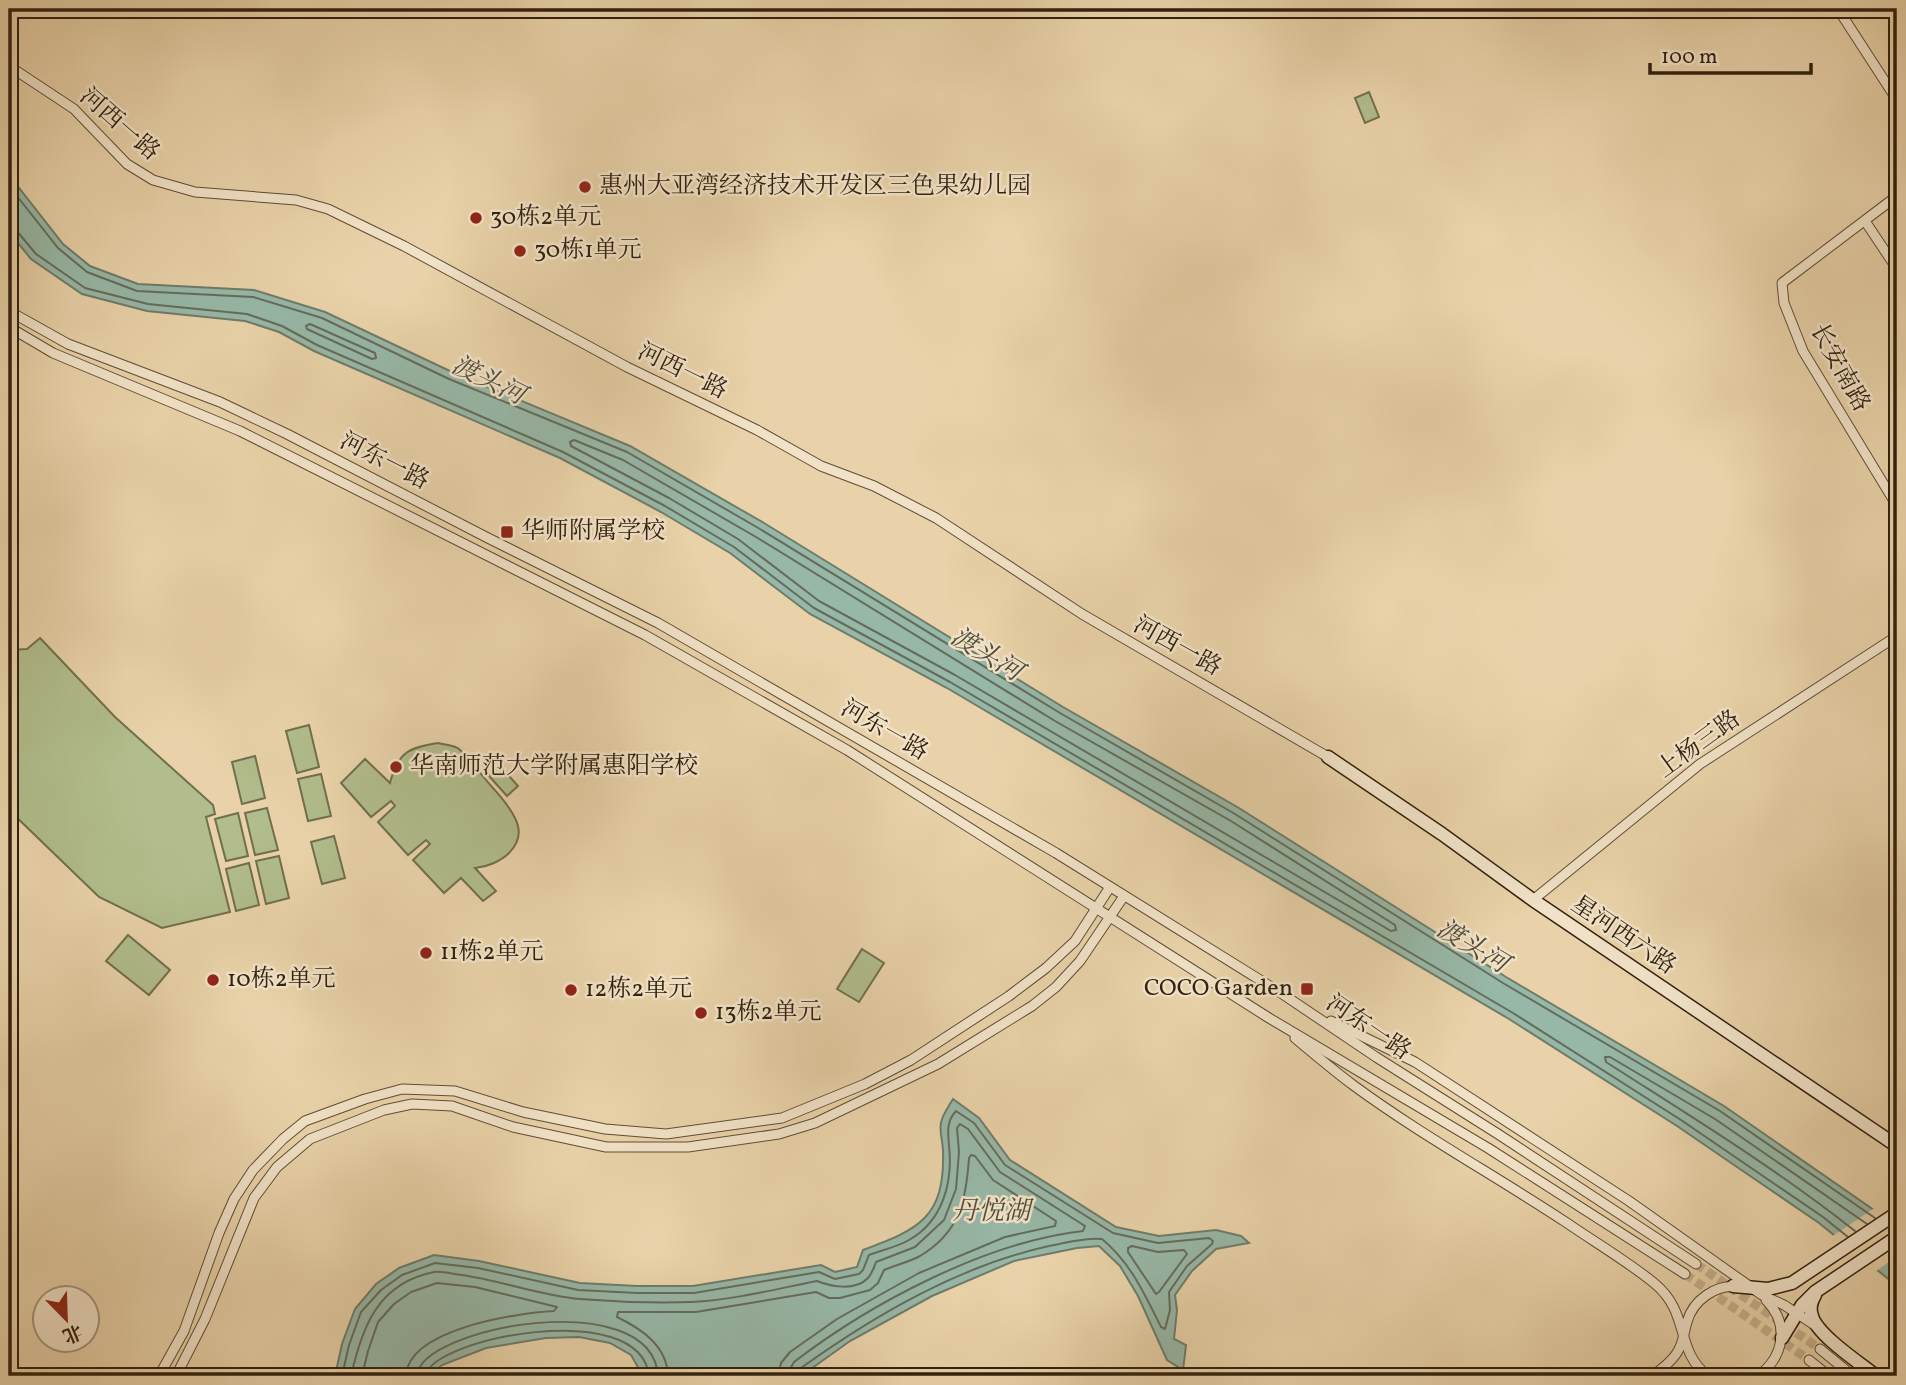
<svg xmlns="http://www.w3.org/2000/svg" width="1906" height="1385" font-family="Vollkorn,'Noto Serif SC',serif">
  <rect width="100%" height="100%" fill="#e9d2a9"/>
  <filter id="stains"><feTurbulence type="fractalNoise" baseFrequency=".00286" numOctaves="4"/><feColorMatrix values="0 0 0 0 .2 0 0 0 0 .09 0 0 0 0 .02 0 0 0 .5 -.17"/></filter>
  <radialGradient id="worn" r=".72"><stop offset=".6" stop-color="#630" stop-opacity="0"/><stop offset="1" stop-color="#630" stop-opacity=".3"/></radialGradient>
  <!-- green -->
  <g fill="#b1bd8c" stroke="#716f4d" stroke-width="2">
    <polygon points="1369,92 1379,117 1365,123 1355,98"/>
    <polygon points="40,638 115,717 213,805 215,814 206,817 230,912 162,928 99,897 9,810 9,650 27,649"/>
    <polygon points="309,725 319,767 297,773 286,731"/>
    <path d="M438,743C445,745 454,745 459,749C467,756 474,767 481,774C492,788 507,801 515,818C529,846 499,866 475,868L496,891L483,901L461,878L444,893L413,860L430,844L426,840L408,855L378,822L395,806L391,801L371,817L341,783L365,759L390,783C398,752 408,748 438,743Z"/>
    <polygon points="255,756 265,798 242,804 232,762"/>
    <polygon points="500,766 518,786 507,796 489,776"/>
    <polygon points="321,774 331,816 308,821 298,779"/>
    <polygon points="267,808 278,850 255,855 245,813"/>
    <polygon points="238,813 248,856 226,861 215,819"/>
    <polygon points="334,836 345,878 322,884 311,842"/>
    <polygon points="279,856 289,898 266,904 256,861"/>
    <polygon points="249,863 259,905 236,911 226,869"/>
    <polygon points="128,935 170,970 149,995 106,961"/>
    <polygon points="862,949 884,963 859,1002 837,989"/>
  </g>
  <!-- water -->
  <g fill="#97b8a8" stroke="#6e7c6a" stroke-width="2">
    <polygon points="9,175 63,244 90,266 138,284 254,290 325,312 452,372 630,446 764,523 1063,707 1239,808 1506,977 1724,1106 1897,1226 1897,1286 1819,1223 1677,1126 1509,1019 947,688 810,614 730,553 661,512 560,458 314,351 279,332 245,321 147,311 82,294 31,259 9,232"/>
    <path d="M953,1099L979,1118L1010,1160L1116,1227L1159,1236L1216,1230L1241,1236L1249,1243L1216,1249L1192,1271L1175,1295L1177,1310L1174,1339L1186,1345L1183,1370L1167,1360L1138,1296L1120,1266L1099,1246L1077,1248L1014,1261L932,1296L850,1341L801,1376H643L631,1355L610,1343L579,1337L546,1338L486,1348L442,1365L429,1376H335L342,1344L355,1309L376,1284L399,1268L434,1255L479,1261L580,1283L637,1286H693L821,1265L835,1272L857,1267L863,1250C919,1229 945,1218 943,1151C943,1142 939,1131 941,1123C942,1115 949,1106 953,1099Z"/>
  </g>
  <!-- pier -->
  <polygon fill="#e9d2a9" points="1876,1207 1897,1222 1897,1256 1875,1272 1831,1237"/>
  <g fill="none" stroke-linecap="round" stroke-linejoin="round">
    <!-- shore -->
    <g stroke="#646c5b" stroke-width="2">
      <polyline points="9,186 58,248 87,272 137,291 253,297 322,318 449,379 627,452 760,529 1060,713 1235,814 1503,983 1720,1111 1875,1218"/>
      <polyline points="9,228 16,230 36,254 85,288 148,304 247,314 282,326 317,345 563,452 665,506 734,547 814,608 950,682 1513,1013 1681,1120 1823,1217 1848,1237"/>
      <polygon points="310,324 375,353 376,358 372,359 307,329 306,326"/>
      <polygon points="574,440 623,460 756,537 1055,721 1231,821 1395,925 1396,930 1391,931 955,675 819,601 738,539 669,498 571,446 570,442"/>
      <path d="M1855,1231C1777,1169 1690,1116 1606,1062L1605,1057H1610L1715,1119L1867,1224"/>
      <polygon points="1132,1246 1158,1252 1184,1250 1187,1254 1159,1292 1156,1294 1128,1252 1128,1248"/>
      <path d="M342,1376L349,1345L361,1312L381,1290L402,1275L435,1263L478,1268L578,1290L637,1293H694L819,1272L835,1279L859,1274L863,1270L869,1255C882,1250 897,1247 909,1240C943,1221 953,1182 949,1146C948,1132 946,1122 956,1111L974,1123L1005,1165L1113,1233L1158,1243L1209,1238L1213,1241L1212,1244L1187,1266L1169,1292L1170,1310L1165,1329L1161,1327C1145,1295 1131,1263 1102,1239C1085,1237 1066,1243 1049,1246C959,1266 875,1315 801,1368L798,1376"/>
      <path d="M351,1376C362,1327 378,1283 434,1272C442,1271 453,1274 461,1275C501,1280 540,1296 580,1299C617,1302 655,1303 692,1302C733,1300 776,1289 817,1281C832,1287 856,1291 868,1278C872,1274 874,1267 876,1262L915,1247L944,1220L956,1189L959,1152L957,1128L960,1124L968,1129L1000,1172L1085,1226L1083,1231C986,1242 871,1303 794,1362L790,1369L789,1376"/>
      <path d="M362,1376L368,1351L378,1322L394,1304L411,1292L437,1283L475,1287L557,1307L554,1311C517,1313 408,1329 406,1376"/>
      <path d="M417,1376C419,1327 652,1284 658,1376"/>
      <path d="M426,1376C429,1339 640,1296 649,1376"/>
      <path d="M668,1376C667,1346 642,1329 617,1317L618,1312H696L816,1292L829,1298H840L870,1290L878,1283L884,1270C896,1265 909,1262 920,1256C960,1232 966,1201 969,1158L971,1155L975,1156L993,1180L1056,1221L1055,1226L1005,1237L919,1273L837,1319L790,1352L781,1363L778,1376"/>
    </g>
    <!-- street-tunnel -->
    <g stroke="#c4af8a" stroke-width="9" stroke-dasharray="9 4.5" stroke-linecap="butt">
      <polyline points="1696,1264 1820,1349"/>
      <polyline points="1685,1274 1809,1360"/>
    </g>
    <!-- street casing -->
    <g stroke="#5f4d35" stroke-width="11">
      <g id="street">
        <polyline points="1838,9 1897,100"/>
        <polyline points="9,66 74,109 127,164 153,180 195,192 296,200 328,209 404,246 627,367 757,430 821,466 874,486 936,518 1082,614 1328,757"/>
        <polyline points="1897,196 1782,283 1784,303 1803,351 1897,506"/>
        <polyline points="1865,221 1897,269"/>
        <polyline points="9,311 68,344 220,402 287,434 486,537 658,623 1056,853 1281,993 1376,1057 1498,1134 1696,1264"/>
        <polyline points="9,327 53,353 240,431 645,635 847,750 1269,1018 1488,1148 1685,1274"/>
        <polyline points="1533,900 1700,764 1897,636"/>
        <polyline points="1331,1021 1415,1062 1629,1201 1762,1295 1784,1305 1816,1326"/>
        <path d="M1295,1038C1314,1054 1333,1070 1353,1085C1421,1135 1496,1176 1567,1223C1596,1243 1627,1261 1654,1283C1691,1313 1674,1350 1708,1376"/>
        <polyline points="1820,1349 1853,1376"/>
        <polyline points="1809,1360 1829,1376"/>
        <polyline points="159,1376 184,1331 219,1233 234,1199 253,1170 283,1139 305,1121 365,1099 402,1089 455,1091 523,1112 605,1129 666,1134 782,1118 865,1084 911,1060 1009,996 1046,968 1075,941 1110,887"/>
        <polyline points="176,1376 205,1319 254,1198 277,1167 310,1139 384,1110 412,1104 452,1106 513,1127 606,1147 688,1147 779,1134 815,1123 938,1064 1032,1006 1056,987 1080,961 1124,896"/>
        <path d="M1652,1376C1662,1369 1674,1360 1679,1349C1684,1340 1684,1331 1687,1322C1693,1300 1716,1284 1738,1287"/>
        <path d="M1758,1376C1784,1357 1790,1324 1766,1300"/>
      </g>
    </g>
    <!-- secondary casing -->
    <g stroke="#31210e" stroke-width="15">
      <g id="secondary">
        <polyline points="1328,757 1442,834 1533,900 1897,1146"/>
        <polyline points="1733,1286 1768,1289 1792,1283 1897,1213"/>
        <path d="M1815,1295C1811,1302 1809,1308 1812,1316C1817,1335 1860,1363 1876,1376"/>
        <polyline points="1782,1338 1802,1305 1815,1292 1897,1237"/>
      </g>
    </g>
    <!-- street -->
    <use href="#street" stroke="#f1e2c7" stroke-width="9"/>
    <!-- secondary -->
    <use href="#secondary" stroke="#f1e2c7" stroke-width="12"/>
  </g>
  <!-- markers -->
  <g fill="#8f2418" stroke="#f1e2c7" stroke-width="2.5">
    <circle cx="585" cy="187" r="7"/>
    <circle cx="476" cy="218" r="7"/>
    <circle cx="520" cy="251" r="7"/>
    <rect x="500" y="525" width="14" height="14" rx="3.5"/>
    <circle cx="396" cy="767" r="7"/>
    <circle cx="426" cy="953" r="7"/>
    <circle cx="213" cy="980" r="7"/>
    <rect x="1300" y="982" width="14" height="14" rx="3.5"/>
    <circle cx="571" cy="990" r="7"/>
    <circle cx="701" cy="1013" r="7"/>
  </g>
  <g text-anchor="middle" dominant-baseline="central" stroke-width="5" stroke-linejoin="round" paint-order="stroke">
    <!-- street labels -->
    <g font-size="24" fill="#31210e" stroke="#f1e2c7">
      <text transform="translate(119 125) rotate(41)">河西一路</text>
      <text transform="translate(1839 368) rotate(61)">长安南路</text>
      <text transform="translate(682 372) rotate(26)">河西一路</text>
      <text transform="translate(384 462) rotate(27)">河东一路</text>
      <text transform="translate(1177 647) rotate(29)">河西一路</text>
      <text transform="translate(884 731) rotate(30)">河东一路</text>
      <text transform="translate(1699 745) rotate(-36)">上杨三路</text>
      <text transform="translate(1623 936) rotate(34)">星河西六路</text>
      <text transform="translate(1368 1028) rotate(34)">河东一路</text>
    </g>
    <!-- poi labels -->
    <g font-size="24" fill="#31210e" stroke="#f1e2c7" text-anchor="start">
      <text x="599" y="187">惠州大亚湾经济技术开发区三色果幼儿园</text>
      <text x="490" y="218">30栋2单元</text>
      <text x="534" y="251">30栋1单元</text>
      <text x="521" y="532">华师附属学校</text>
      <text x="410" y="767">华南师范大学附属惠阳学校</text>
      <text x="440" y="953">11栋2单元</text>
      <text x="227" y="980">10栋2单元</text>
      <text x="1293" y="989" text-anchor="end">COCO Garden</text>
      <text x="585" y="990">12栋2单元</text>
      <text x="715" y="1013">13栋2单元</text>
    </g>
    <!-- water labels -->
    <g font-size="26" font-style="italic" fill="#504e3c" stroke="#f1e2c7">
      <text transform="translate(488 381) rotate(26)">渡头河</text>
      <text transform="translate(986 655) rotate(31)">渡头河</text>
      <text transform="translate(1472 947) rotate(31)">渡头河</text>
      <text x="991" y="1212">丹悦湖</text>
    </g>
  </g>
  <!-- margin -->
  <rect width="1906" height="1385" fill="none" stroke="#e9d2a9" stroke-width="35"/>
  <rect x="10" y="10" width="1885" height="1364" fill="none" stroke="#31210e" stroke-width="3.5"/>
  <rect x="18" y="18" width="1871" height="1350" fill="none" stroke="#31210e" stroke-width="2"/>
  <!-- north arrow -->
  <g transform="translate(66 1319) rotate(157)"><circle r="33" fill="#f1e2c7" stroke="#a4957d" stroke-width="2"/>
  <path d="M0-5L12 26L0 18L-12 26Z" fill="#8f2418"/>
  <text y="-10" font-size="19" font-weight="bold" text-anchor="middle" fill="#31210e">北</text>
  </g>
  <!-- scale -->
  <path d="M1650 63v10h161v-10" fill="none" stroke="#31210e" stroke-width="3.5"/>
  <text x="1661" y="63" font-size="21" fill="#31210e" stroke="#f1e2c7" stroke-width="5" paint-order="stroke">100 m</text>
  <rect width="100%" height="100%" filter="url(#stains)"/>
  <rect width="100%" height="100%" fill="url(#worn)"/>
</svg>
